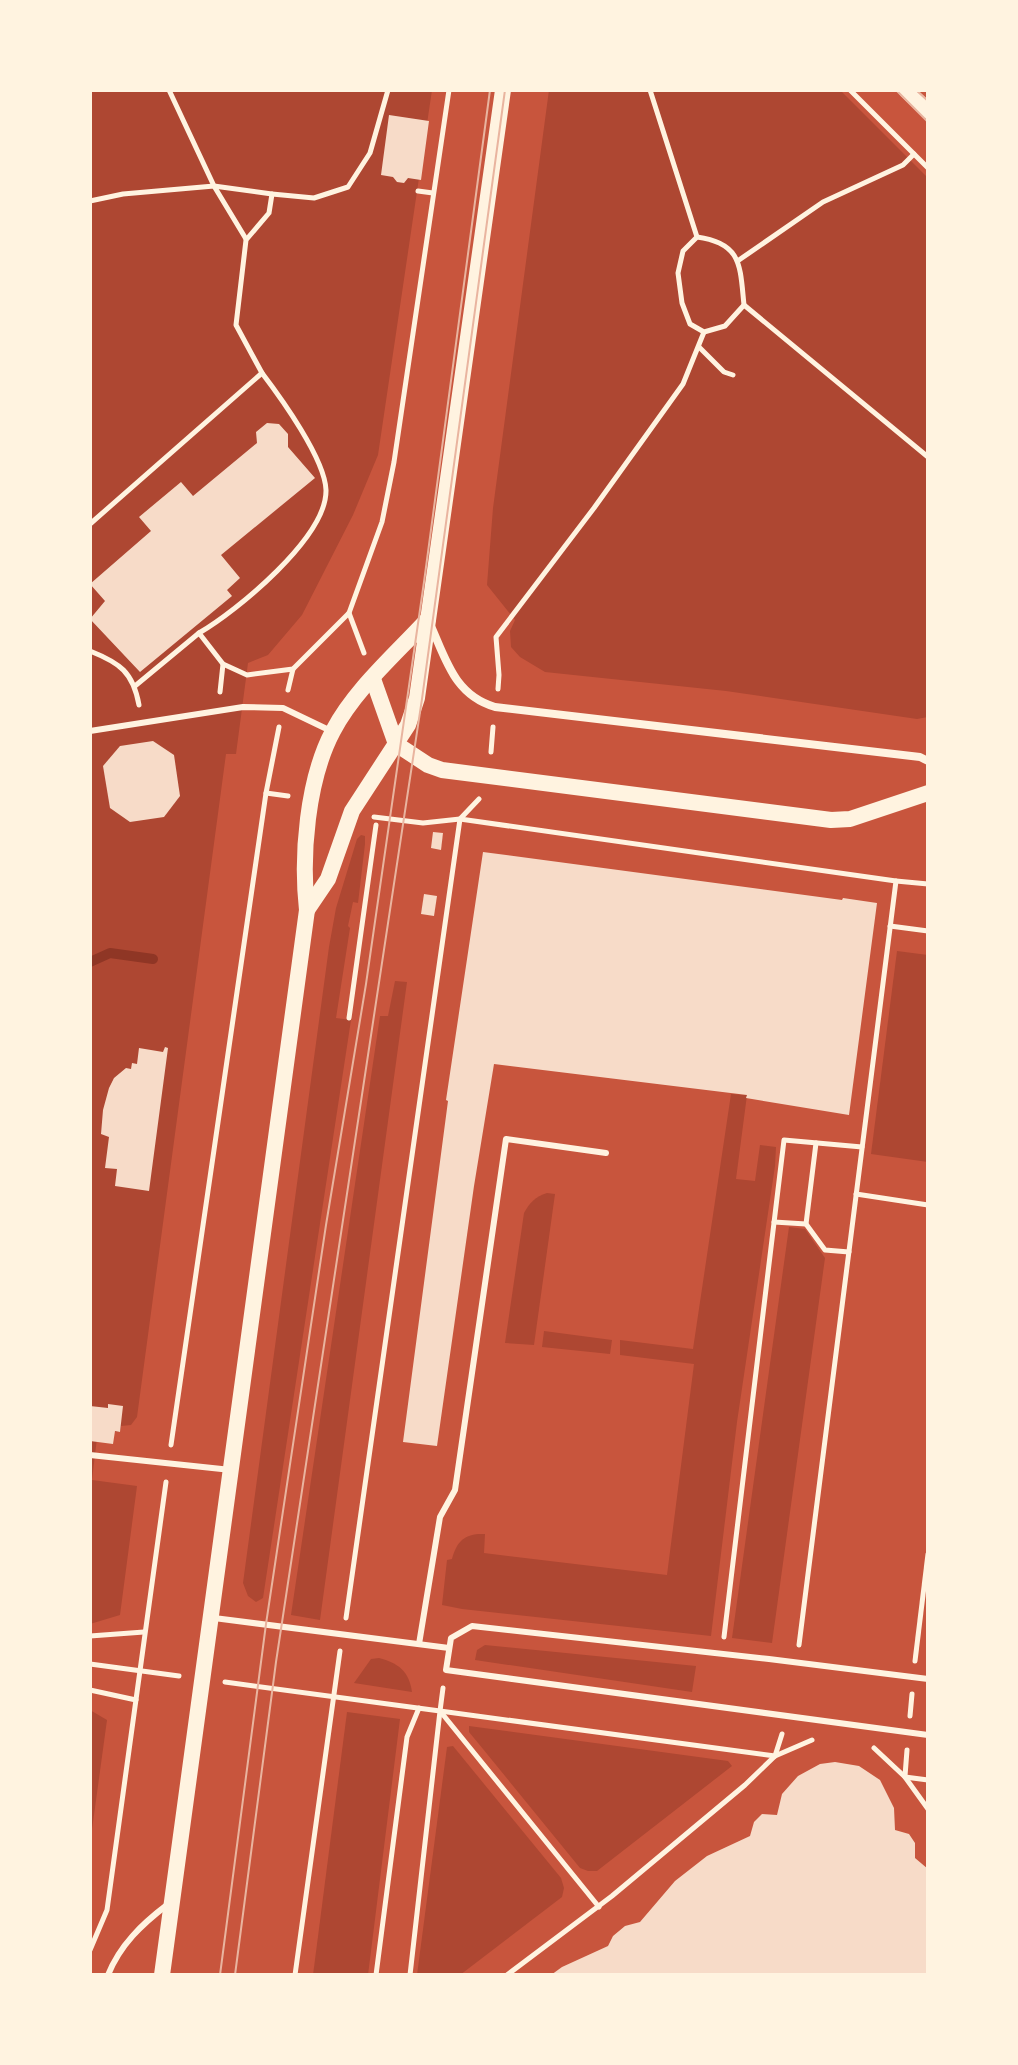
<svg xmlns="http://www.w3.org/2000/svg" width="1018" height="2065" font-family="Manrope,sans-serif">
  <rect width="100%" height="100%" fill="#c8553d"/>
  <!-- green -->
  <g fill="#ae4732">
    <polygon points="90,90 432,90 378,455 353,515 302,615 268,655 248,663 236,754 226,754 137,1417 131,1425 121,1426 120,1432 98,1430 92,1480 137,1486 120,1615 90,1624"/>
    <polygon points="549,90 840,90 928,178 928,717 917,719 726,691 545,672 520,657 511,647 510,631 515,620 487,585 493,508"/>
    <polygon points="361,835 365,836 365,844 358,903 353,902 348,926 350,928 336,1018 351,1020 263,1598 256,1602 248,1596 243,1583 329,947 336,908 357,839"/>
    <polygon points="897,951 928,955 928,1162 871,1154"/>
    <polygon points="395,981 407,982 320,1620 291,1615 380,1016 388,1016"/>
    <path d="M731,1094L747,1095L736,1179L755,1181L760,1145L776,1147L775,1166L737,1422L711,1636L462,1609L442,1605L447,1560L452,1559C457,1540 466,1533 485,1534L484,1553L667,1575L694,1364L620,1355V1340L693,1349Z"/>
    <path d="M547,1193L555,1194L534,1345L505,1343L524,1213C530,1202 535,1197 547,1193Z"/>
    <polygon points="789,1227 805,1229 825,1258 772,1643 732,1638"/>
    <polygon points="544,1331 612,1340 610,1354 542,1347"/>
    <polygon points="485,1645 696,1666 692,1692 475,1660 477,1650"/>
    <path d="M379,1658C398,1663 409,1671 412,1692L354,1683L371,1659Z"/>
    <polygon points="90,1710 107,1720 90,1844"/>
    <polygon points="347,1712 400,1719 368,1975 313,1975"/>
    <polygon points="469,1726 728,1761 732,1766 597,1871 588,1871 580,1868 483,1749 469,1732"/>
    <polygon points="453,1746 561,1878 564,1888 562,1897 460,1975 417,1975 447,1747"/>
  </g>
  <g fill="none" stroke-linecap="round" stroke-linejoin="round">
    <!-- stream -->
    <polyline stroke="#8f3625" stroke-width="10" points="90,962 110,953 153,959"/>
  </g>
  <!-- building -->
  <g fill="#f7dbc8">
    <polygon points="389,115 429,121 421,180 408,178 404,183 397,182 393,177 381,175"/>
    <polygon points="267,423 279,424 288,434 288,447 315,478 221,555 240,578 227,590 232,596 140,672 90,619 105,601 90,584 151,531 139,517 181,482 193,496 257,443 256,432"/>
    <polygon points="153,741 174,755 180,796 164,817 130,822 110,808 103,766 120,746"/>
    <polygon points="433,832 443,833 441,850 431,848"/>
    <polygon points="483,852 842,900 843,898 877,903 849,1115 746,1098 747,1095 494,1064 474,1186 437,1446 403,1442 448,1101 446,1100"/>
    <polygon points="424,894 437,896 434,916 421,914"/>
    <polygon points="165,1047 168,1048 149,1191 115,1186 117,1169 105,1168 109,1137 101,1134 103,1110 109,1088 114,1078 126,1068 131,1069 132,1063 137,1064 139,1048 163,1052"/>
    <polygon points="108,1404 123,1406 120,1432 115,1431 113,1444 90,1441 90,1406 108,1408"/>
    <polygon points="835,1762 859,1766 880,1780 894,1808 895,1830 909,1834 915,1843 915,1858 928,1869 928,1975 551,1975 562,1967 608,1946 613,1936 625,1926 640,1922 675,1881 707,1856 750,1836 754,1822 762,1814 777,1815 782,1794 798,1776 820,1764"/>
  </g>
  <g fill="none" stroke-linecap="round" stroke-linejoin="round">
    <!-- path -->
    <g stroke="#fff3e0" stroke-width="5">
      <polyline points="169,90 214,186 272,194"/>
      <polyline points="650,90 697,237"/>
      <polyline points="850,90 928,168"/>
      <polyline points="418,191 433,193"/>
      <polyline points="90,201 123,194 214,186 246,239"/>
      <path d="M697,237C742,243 740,266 744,305L725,326L704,332L690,324L682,303L678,273L683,251Z"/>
      <polyline points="739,260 823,202 903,165 914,154"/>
      <polyline points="744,305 928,457"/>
      <polyline points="699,347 724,372 733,375"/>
      <polyline points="90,524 262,373 236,325 246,240 269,213 272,194 314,198 348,187 370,153 388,90"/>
      <polyline points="349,613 364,653"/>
      <path d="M199,633C237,611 327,537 326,490C325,459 281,398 262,373"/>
      <path d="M90,651C120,663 133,672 139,705"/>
      <polyline points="135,686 199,633 223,664"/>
      <polyline points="498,689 499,675 496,637 594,508 683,384 704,332"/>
      <polyline points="288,690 293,669"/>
      <polyline points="220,692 223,664 247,675 293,669 349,613 382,522 394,462 449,90"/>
      <polyline points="491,752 493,727"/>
      <polyline points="266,793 288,796"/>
      <polyline points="374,817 423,823 460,819 896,881"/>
      <polyline points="890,926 928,931"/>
      <polyline points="349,1018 376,825"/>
      <polyline points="816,1143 806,1224 825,1250 849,1252"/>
      <polyline points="856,1194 928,1205"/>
      <polyline points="774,1222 806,1224"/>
      <polyline points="171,1445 266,793 279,727"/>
      <polyline points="346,1618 460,819 479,799"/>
      <polyline points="90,1636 144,1632"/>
      <polyline points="724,1637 784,1140 862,1147"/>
      <polyline points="799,1645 896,881 928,884"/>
      <polyline points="915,1661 928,1554"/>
      <polyline points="90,1664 179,1676"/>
      <polyline points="225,1682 440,1711 410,1975"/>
      <polyline points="443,1688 440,1711 599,1907"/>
      <polyline points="90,1690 136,1700"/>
      <polyline points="440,1711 775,1756"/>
      <polyline points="910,1716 912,1694"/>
      <polyline points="874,1748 905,1777 928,1809"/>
      <polyline points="775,1756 782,1734"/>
      <polyline points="905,1776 907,1750"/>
      <polyline points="905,1777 928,1780"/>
      <polyline points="90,1950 107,1910 166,1482"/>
      <polyline points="295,1975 340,1651"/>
      <polyline points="376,1975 407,1737 419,1708"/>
      <polyline points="507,1975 612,1896 745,1785 775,1756 812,1740"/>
    </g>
    <!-- service -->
    <g stroke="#fff3e0" stroke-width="6">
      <polyline points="90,731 243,707 283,708 331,731"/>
      <polyline points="90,1455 231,1470"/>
      <polyline points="214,1618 449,1648"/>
      <polyline points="419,1644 440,1517 455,1490 506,1139 606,1153"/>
      <polyline points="928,1679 769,1659 472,1626 451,1638 446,1670 928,1735"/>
      <path d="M108,1975C120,1945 142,1924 167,1905"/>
    </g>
    <!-- minor -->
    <path stroke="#fff3e0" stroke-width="8" d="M430,624C446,659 454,695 495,707L920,757L928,761"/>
    <!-- secondary -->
    <g stroke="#fff3e0" stroke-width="16">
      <polyline points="906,90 928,111"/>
      <polyline points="373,679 396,744 428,765 442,770 831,820 850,819 928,793"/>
      <polyline points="307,910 328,879 352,811 408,725 417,698 503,90"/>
      <path d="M162,1975L307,910C301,856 307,780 333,731C355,689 396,654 428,619"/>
    </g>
    <!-- tram -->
    <g stroke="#e9b49f" stroke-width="2">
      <polyline points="896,90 928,122"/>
      <polyline points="916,90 928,101"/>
      <polyline points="220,1975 266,1624 326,1225 366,984 424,582 490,90"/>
      <polyline points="235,1975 276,1662 422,699 505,90"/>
    </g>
  </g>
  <!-- border -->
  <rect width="1018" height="2065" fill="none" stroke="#fff3e0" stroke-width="184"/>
</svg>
